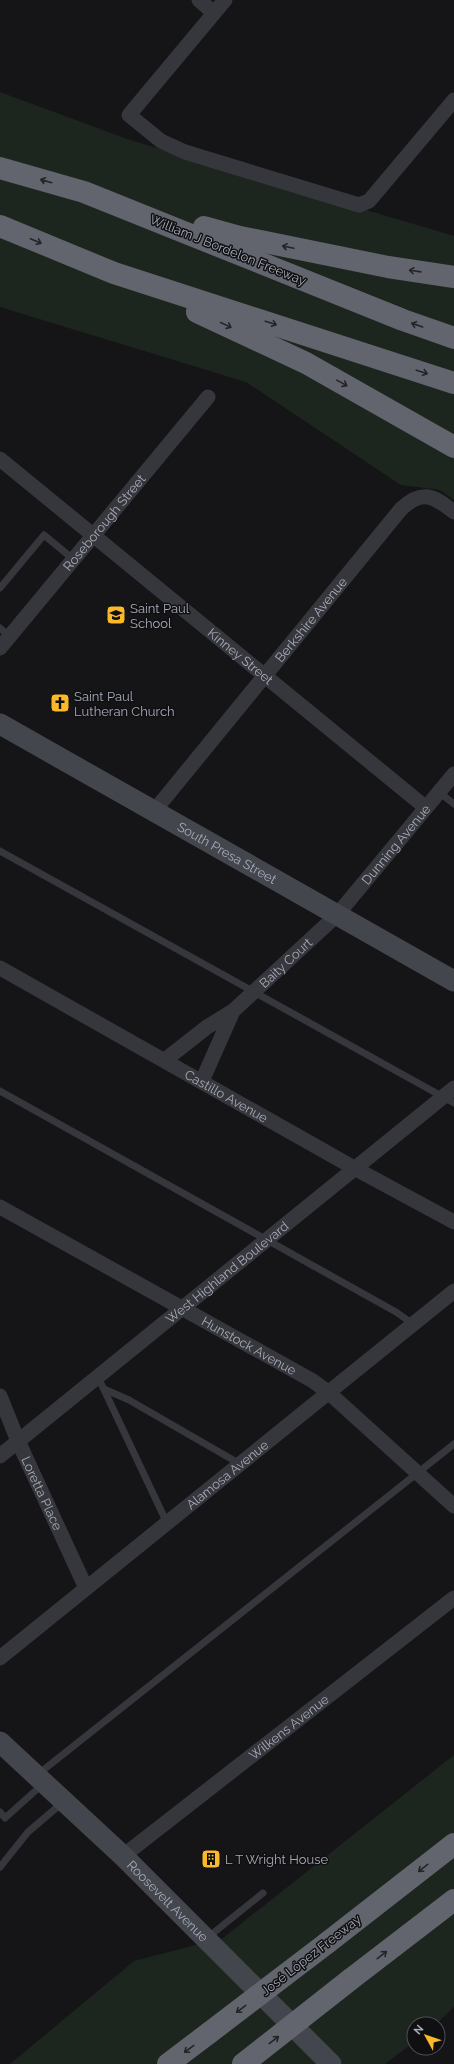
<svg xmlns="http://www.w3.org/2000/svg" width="454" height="2064" font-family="Raleway,sans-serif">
  <rect width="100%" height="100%" fill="#151517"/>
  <!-- green -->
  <g fill="#1d261e">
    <polygon points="0,92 127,139 454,236 454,500 440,490 401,485 246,382 0,307"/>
    <polygon points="454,1755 454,2007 436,2024 414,2024 414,2042 385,2064 10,2064 134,1961 223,1938"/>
  </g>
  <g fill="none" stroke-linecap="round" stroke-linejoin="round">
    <!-- service -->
    <g stroke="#36373d" stroke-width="7">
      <polyline points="0,588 44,535 73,559"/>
      <polyline points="0,628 10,637"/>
      <polyline points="439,792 454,804"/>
      <polyline points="0,851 454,1103"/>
      <polyline points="0,1091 396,1312 413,1324"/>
      <polyline points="98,1377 167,1523"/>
      <polyline points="104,1389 129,1400 240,1464"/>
      <polyline points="37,1775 454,1444"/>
      <polyline points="0,1812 5,1818 43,1784"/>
      <polyline points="0,1867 28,1832 62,1803"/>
      <polyline points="207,1938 263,1893"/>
    </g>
    <!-- minor -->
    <g stroke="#36373d" stroke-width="15">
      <polyline points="199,0 214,13"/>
      <polyline points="225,0 129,115 161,141 185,152 359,205 369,201 454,100"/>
      <path id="s1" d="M0,459L425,807"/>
      <path id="s2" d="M0,648L208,397"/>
      <path id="s3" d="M155,810L401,509C422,489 434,496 454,512"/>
      <path id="s4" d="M0,968L356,1169L454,1222"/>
      <polyline points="165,1060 207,1027 233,1011"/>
      <path id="s5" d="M202,1081L233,1011L337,915L454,774"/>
      <path id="s6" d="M0,1207L313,1381L328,1392L454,1506"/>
      <path id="s7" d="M0,1396L18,1441L86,1588"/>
      <path id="s8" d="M0,1456L454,1088"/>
      <path id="s9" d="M0,1658L454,1291"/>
      <path id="s10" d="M123,1856L454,1598"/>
    </g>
    <!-- secondary -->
    <g stroke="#44464d" stroke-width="21">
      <path id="s11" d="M0,724L454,981"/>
      <path id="s12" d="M0,1742L123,1856L331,2064"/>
    </g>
    <!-- motorway -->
    <g stroke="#62656e" stroke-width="22">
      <polyline points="0,168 84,192 403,320 454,338"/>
      <polyline points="0,226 114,273 454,383"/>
      <polyline points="204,227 240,237 388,267 454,277"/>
      <polyline points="197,312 306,363 454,447"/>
      <polyline points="327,1943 454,1844"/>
      <polyline points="351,1979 454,1900"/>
      <polyline points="168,2064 209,2033"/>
    </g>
    <!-- motorway-bridge -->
    <g stroke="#62656e" stroke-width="22">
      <polyline points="209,2033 327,1943"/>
      <polyline points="243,2064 351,1979"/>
    </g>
  </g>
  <!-- one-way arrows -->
  <defs><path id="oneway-shaft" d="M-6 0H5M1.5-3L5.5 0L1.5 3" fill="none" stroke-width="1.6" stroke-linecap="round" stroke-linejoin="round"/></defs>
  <g stroke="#242529">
    <use href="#oneway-shaft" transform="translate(46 181) rotate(-164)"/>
    <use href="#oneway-shaft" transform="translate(36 241) rotate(23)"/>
    <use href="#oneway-shaft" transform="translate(288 247) rotate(-168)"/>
    <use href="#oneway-shaft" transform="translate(415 271) rotate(-172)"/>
    <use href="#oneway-shaft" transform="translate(271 323) rotate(18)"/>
    <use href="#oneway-shaft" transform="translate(226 325) rotate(25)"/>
    <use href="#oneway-shaft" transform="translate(417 325) rotate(-161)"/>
    <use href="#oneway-shaft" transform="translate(422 372) rotate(18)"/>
    <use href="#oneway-shaft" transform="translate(342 383) rotate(29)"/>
    <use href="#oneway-shaft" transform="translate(423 1868) rotate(142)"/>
    <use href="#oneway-shaft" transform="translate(382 1955) rotate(-38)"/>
    <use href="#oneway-shaft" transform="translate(241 2009) rotate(143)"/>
    <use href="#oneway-shaft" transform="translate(274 2040) rotate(-38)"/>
    <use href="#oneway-shaft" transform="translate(189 2049) rotate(143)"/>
  </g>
  <!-- icons -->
  <defs>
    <g id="school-square" transform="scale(1)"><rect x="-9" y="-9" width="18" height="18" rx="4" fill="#fbb929" stroke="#101012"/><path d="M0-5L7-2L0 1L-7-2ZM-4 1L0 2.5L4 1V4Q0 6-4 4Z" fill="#111"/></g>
    <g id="church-square" transform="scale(1)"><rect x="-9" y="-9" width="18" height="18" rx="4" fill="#fbb929" stroke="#101012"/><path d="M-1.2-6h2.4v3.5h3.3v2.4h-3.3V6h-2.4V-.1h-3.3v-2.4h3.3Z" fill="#111"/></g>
    <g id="building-square" transform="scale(1)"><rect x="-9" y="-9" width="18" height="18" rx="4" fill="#fbb929" stroke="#101012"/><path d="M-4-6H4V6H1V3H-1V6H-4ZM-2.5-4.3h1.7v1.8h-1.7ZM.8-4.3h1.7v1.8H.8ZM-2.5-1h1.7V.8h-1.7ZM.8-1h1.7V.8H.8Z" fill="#111"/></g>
  </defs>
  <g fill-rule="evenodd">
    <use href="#school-square" x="116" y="615"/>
    <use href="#church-square" x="60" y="703"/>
    <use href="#building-square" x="211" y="1859"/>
  </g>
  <g text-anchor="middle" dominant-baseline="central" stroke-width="3" stroke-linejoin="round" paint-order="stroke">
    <!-- street labels -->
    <g font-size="13" fill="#a6abb8" stroke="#101012">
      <text transform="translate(228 250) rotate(22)">William J Bordelon Freeway</text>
      <text stroke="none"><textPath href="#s2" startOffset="163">Roseborough Street</textPath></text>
      <text stroke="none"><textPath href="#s3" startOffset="246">Berkshire Avenue</textPath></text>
      <text stroke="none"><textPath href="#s1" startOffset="311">Kinney Street</textPath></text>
      <text stroke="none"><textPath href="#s5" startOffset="310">Dunning Avenue</textPath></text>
      <text stroke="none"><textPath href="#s11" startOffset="261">South Presa Street</textPath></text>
      <text stroke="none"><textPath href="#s5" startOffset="148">Baity Court</textPath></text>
      <text stroke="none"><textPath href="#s4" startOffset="260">Castillo Avenue</textPath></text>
      <text stroke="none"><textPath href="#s8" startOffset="292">West Highland Boulevard</textPath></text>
      <text stroke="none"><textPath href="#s6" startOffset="285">Hunstock Avenue</textPath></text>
      <text stroke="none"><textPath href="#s9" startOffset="292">Alamosa Avenue</textPath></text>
      <text stroke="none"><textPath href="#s7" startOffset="106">Loretta Place</textPath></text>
      <text stroke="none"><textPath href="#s10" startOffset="210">Wilkens Avenue</textPath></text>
      <text stroke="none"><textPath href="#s12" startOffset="231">Roosevelt Avenue</textPath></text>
      <text transform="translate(311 1955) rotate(-38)">José López Freeway</text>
    </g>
    <!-- poi labels -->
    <g font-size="13" fill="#a6abb8" stroke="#101012" text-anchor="start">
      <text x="130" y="608">Saint Paul<tspan x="130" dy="15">School</tspan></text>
      <text x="74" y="696">Saint Paul<tspan x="74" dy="15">Lutheran Church</tspan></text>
      <text x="225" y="1859">L T Wright House</text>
    </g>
  </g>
  <!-- north arrow -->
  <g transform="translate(426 2036) rotate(310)"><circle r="19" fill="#101012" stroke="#4c4e54"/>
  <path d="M0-3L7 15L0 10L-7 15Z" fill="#fbb929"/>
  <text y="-6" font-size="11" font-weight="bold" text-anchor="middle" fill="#a6abb8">N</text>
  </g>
</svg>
